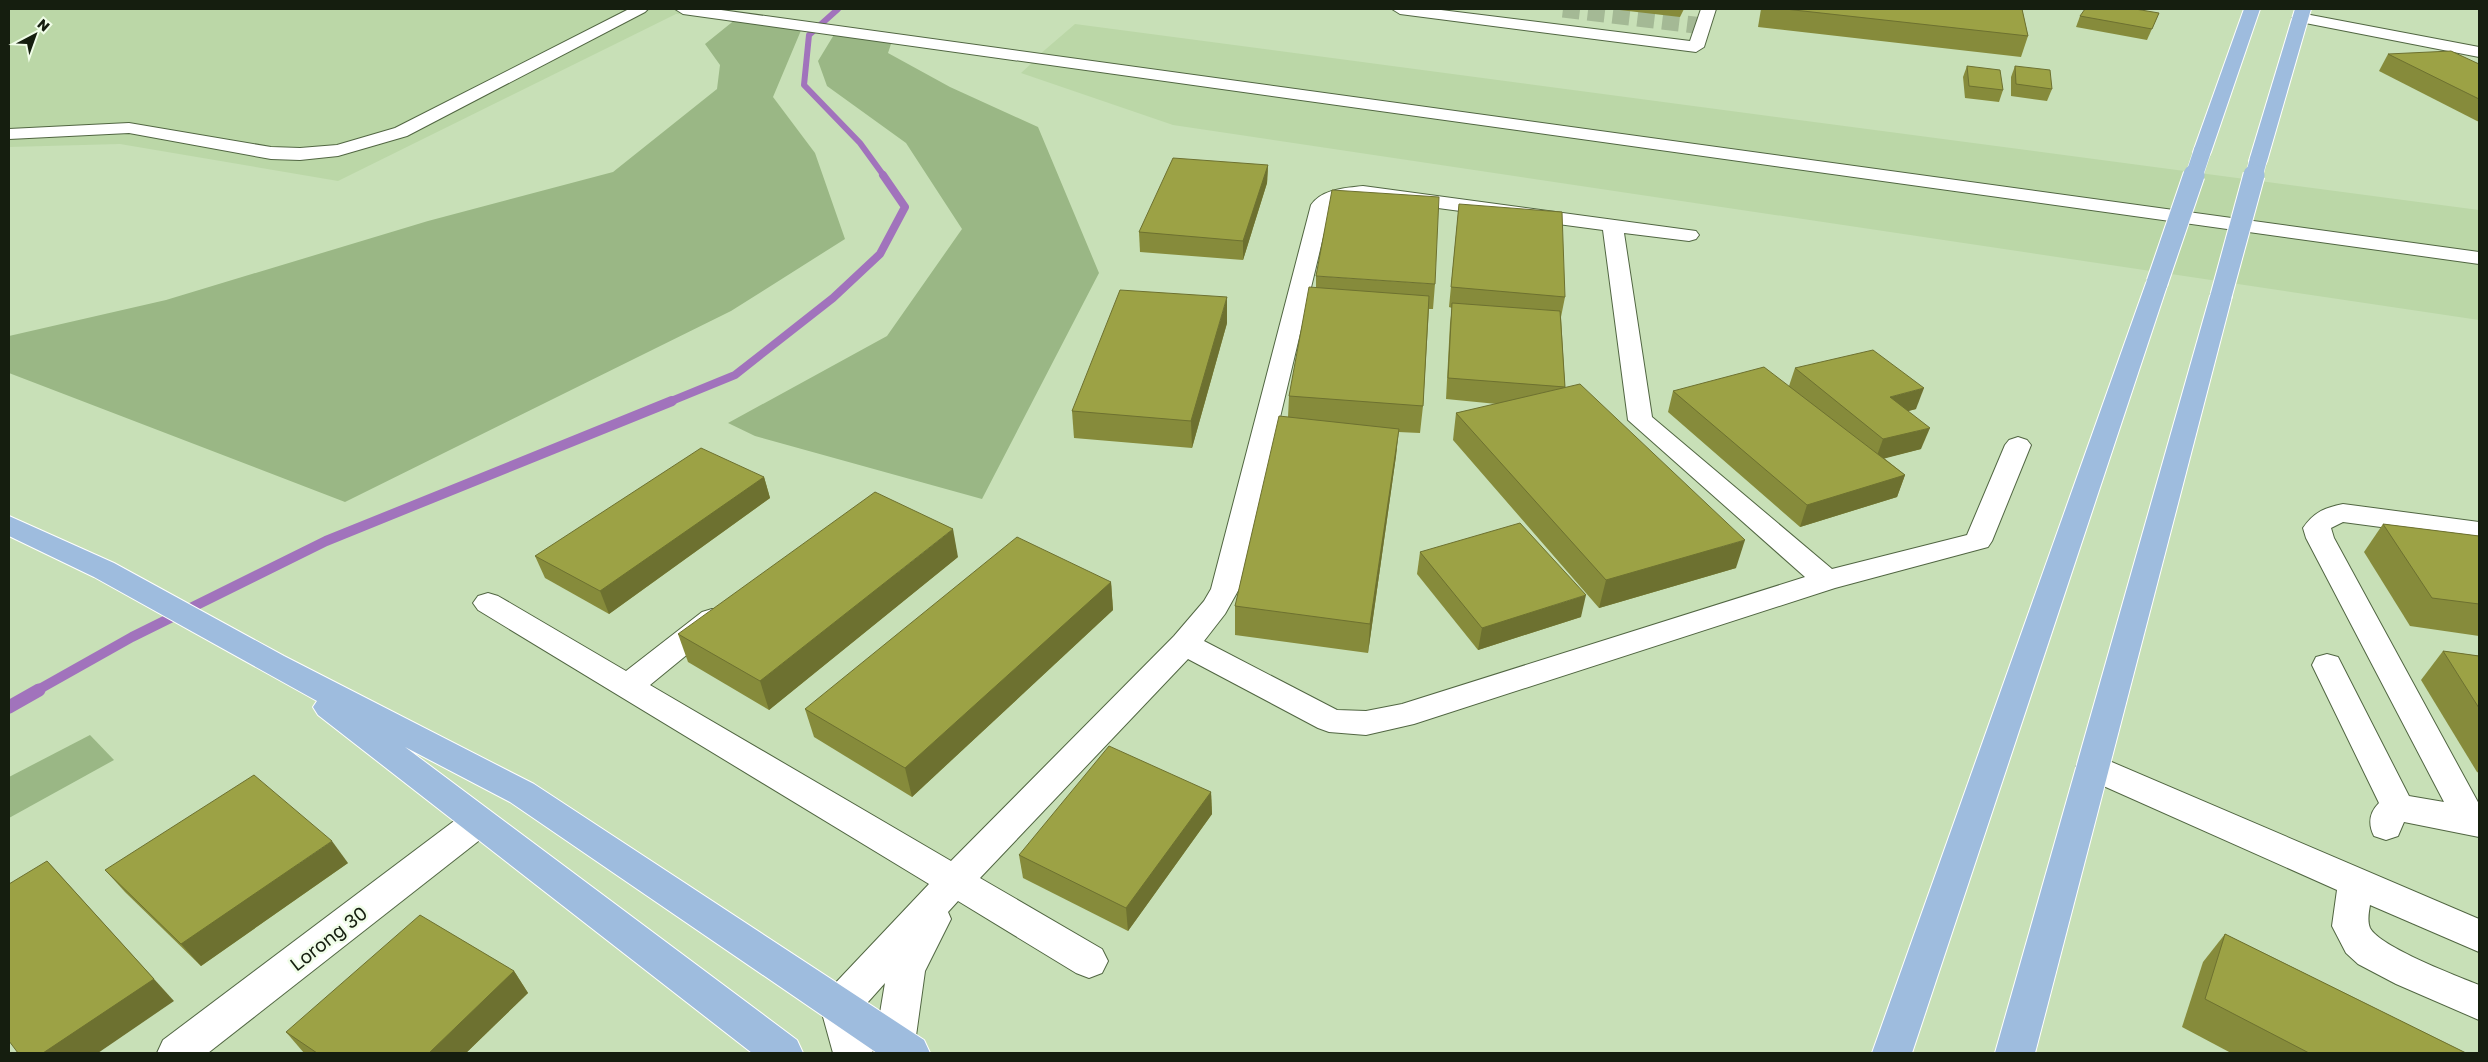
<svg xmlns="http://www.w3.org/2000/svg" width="2488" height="1062" font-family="'Golos Text',sans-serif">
  <rect width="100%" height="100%" fill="#c8e0b7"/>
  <!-- built -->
  <polygon fill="#bbd7a7" points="9,9 724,9 741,13 1039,55 1075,24 2479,210 2479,320 1173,125 1021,73 1033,62 736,18 676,14 338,181 120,144 9,147"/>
  <!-- green -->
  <g fill="#9ab785">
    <polygon points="736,19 802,28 773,97 815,153 845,239 731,311 345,502 9,373 9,336 166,300 428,221 613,172 717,89 720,65 705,44"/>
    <polygon points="835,33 892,41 888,53 950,87 1038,127 1099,273 982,499 755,436 728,423 887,336 962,229 906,143 827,86 818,61"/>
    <polygon points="90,735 114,760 9,818 9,777"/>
  </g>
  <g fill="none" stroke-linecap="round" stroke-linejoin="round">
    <!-- stream-far3 -->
    <polyline stroke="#a173bc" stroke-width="6" points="838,9 809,35 804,85 860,143 884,176"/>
    <!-- stream-far2 -->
    <polyline stroke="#a173bc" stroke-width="8" points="669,402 735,375 833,298 880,254 905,207 883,175"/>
    <!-- stream-far1 -->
    <polyline stroke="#a173bc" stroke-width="10" points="36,691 132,637 326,541 672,401"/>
    <!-- stream -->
    <polyline stroke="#a173bc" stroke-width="13" points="9,707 39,690"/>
    <!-- minor-tunnel -->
    <polyline stroke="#a4b995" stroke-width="17" stroke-dasharray="17 8" stroke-linecap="butt" points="1563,9 1703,26"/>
    <!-- minor casing -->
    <g stroke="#516642" stroke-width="2">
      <g id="minor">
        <polygon points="629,9 648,9 645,12 407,136 338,156 300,160 271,159 129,133 9,139 9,129 129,123 271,147 300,148 337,145 395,128"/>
        <polygon points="675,9 714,9 2479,252 2479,264 683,14"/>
        <polygon points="1392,9 1433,9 1690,41 1701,9 1716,9 1704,47 1696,52 1400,14"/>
        <polygon points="2300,13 2479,47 2479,57 2295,21 2292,18"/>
        <path d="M1363,186L1696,231L1699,235L1696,239L1689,241L1624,233L1652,417L1832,569L1967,535L2005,445L2009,440L2018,437L2027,440L2031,445L1992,541L1988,547L1835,588L1414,724L1366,735L1329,732L1318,728L1188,659L980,878L1102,949L1108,961L1102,973L1089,978L1076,973L958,901L948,912L951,919L925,971L915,1043L910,1053H880L875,1043L885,983L860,1011L873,1053H833L820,1006L825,994L929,884L478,610L473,603L478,596L488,593L498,596L626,671L702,612L712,609L722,612L727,619L722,626L650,685L951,861L1174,636L1204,601L1211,589L1311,205C1322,189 1345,188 1363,186ZM1363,198L1603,230L1628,420L1805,577L1402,704L1366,711L1337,710L1204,641L1225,614L1239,589L1330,208L1343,200Z"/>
        <path d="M2343,504L2479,522V540L2343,522L2331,528L2334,538L2479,804V837L2404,822L2398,836L2386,840L2374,836C2368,824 2369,813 2379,803L2312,665L2316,657L2327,654L2338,657L2409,796L2444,802L2306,538L2303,528C2314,512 2324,508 2343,504Z"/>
        <path d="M2093,754L2479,919V952L2370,905C2369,911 2367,921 2370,928C2380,947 2457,976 2479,985V1020L2396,984L2358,964L2346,953L2332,926L2337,890L2081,776L2076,767L2081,758Z"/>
        <polygon points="478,808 490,812 495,822 490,832 208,1053 157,1053 163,1040 466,812"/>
      </g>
    </g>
    <!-- major casing -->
    <g stroke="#fff" stroke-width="2">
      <g id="major">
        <polygon points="2244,9 2260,9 2211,152 2209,156 2195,156 2193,152"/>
        <polygon points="2295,9 2311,9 2267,161 2265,165 2251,165 2249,161"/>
        <polygon points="2157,277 2165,278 2168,283 1912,1053 1872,1053 2146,283 2149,278"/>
        <polygon points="2221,289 2229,291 2232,296 2035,1053 1995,1053 2210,296 2213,291"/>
        <polygon points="9,516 114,563 284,656 534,784 924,1040 930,1053 877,1053 510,802 405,747 797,1040 803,1053 752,1053 318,715 313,707 317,701 94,577 9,536"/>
      </g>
    </g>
    <!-- minor -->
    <use href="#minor" fill="#fff" fill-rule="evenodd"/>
    <!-- major -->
    <use href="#major" fill="#9ebcde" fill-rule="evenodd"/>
    <!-- major-bridge-far1 casing -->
    <g stroke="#fff" stroke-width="18" stroke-linecap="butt">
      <g id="major-bridge-far1">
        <polyline points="2194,176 2202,152"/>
        <polyline points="2254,176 2258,161"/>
      </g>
    </g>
    <!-- major-bridge casing -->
    <g stroke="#fff" stroke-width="23" stroke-linecap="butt">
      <g id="major-bridge">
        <polyline points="2157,283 2194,175"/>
        <polyline points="2221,296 2254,175"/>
      </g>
    </g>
    <!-- major-bridge-far1 -->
    <use href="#major-bridge-far1" stroke="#9ebcde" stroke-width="17"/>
    <!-- major-bridge -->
    <use href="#major-bridge" stroke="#9ebcde" stroke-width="21"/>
  </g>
  <!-- wall -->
  <g fill="#868b3b">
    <polygon points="1611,9 1684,9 1680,17"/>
    <polygon points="1761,9 2022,9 2028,36 2021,57 1758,27"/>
    <polygon points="2159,13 2147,40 2076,27 2080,16"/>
    <polygon points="2388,54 2479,64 2479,122 2379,71"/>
    <polygon points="1967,66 2003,90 1999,102 1965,98 1963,77"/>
    <polygon points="2015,66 2052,89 2047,101 2011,96 2011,77"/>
    <polygon points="1268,165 1267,183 1243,260 1140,252 1139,232"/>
    <polygon points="1459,204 1565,297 1561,317 1565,387 1736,568 1599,608 1453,440 1456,413 1497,404 1446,399 1450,323 1452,308 1449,307"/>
    <polygon points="1316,276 1435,284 1433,309 1429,309 1423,406 1420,433 1398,432 1396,456 1368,653 1235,635 1235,606 1288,417 1289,396 1316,288"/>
    <polygon points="1227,323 1192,448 1074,438 1072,411"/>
    <polygon points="1795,368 1916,409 1908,411 1921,449 1884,458 1905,475 1897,497 1800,527 1668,412 1673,391 1789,386"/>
    <polygon points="764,477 770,498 609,614 545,578 535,556"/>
    <polygon points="2383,524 2479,536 2479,636 2410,626 2364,552"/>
    <polygon points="1420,552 1581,617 1478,650 1417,574"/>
    <polygon points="958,557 769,710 688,662 678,634"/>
    <polygon points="1111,582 1113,610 912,797 814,737 805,709"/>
    <polygon points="2443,651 2479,656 2479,773 2477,772 2421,680"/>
    <polygon points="1211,792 1212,814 1128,931 1023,878 1019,855"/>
    <polygon points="348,863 201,966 125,892 105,870"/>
    <polygon points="2225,934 2466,1053 2231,1053 2182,1027 2203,962"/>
    <polygon points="514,971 528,993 466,1053 304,1053 286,1032"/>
  </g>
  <!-- shaded-wall -->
  <g fill="#6d7130">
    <polygon points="1268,165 1267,183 1243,260 1243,241"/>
    <polygon points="1227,297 1227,323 1192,448 1191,421"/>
    <polygon points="1924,388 1916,409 1882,418 1890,397"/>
    <polygon points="1930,428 1921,449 1875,461 1883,439"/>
    <polygon points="1399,429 1396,456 1368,653 1370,624"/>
    <polygon points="1905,475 1897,497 1800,527 1807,505"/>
    <polygon points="764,477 770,498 609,614 600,591"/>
    <polygon points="953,529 958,557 769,710 760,681"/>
    <polygon points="1745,540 1736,568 1599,608 1606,580"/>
    <polygon points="1111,582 1113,610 912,797 905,768"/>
    <polygon points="1586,595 1581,617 1478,650 1482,628"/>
    <polygon points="1211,792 1212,814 1128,931 1126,908"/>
    <polygon points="332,841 348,863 201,966 181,944"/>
    <polygon points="47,861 174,1001 98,1053 43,1053"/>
    <polygon points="514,971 528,993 466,1053 429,1053"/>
  </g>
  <!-- building -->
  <g fill="#9ca245" stroke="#6d7130">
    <polygon points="1785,9 2022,9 2028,36"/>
    <polygon points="2085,9 2135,9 2159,13 2152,29 2080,16"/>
    <polygon points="2451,51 2479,64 2479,99 2388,54"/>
    <polygon points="1967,66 2000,70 2003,90 1969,86"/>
    <polygon points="2015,66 2050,70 2052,89 2016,84"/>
    <polygon points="1173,158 1268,165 1243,241 1139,232"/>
    <polygon points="1332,190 1439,197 1435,284 1316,276"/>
    <polygon points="1459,204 1562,212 1565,297 1451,287"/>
    <polygon points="1309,287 1429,296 1423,406 1289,396"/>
    <polygon points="1120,290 1227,297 1191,421 1072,411"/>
    <polygon points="1452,303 1560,311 1565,387 1448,378"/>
    <polygon points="1873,350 1924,388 1890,397 1930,428 1883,439 1795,368"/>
    <polygon points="1764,367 1905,475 1807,505 1673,391"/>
    <polygon points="1580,384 1745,540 1606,580 1456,413"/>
    <polygon points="1279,416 1399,429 1370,624 1235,606"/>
    <polygon points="701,448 764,477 600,591 535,556"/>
    <polygon points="875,492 953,529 760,681 678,634"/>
    <polygon points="1520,523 1586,595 1482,628 1420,552"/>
    <polygon points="2383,524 2479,536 2479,604 2432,598"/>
    <polygon points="1017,537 1111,582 905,768 805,709"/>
    <polygon points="2443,651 2479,656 2479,708"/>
    <polygon points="1109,746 1211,792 1126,908 1019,855"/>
    <polygon points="254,775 332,841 181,944 105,870"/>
    <polygon points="47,861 154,979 43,1053 18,1053 9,1041 9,884"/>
    <polygon points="420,915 514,971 429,1053 317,1053 286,1032"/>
    <polygon points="2225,934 2466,1053 2309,1053 2205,999"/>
  </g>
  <g text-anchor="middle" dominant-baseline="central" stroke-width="5" stroke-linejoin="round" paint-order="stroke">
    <!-- near-street labels -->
    <g font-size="19" fill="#151e0f" stroke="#f0fde8">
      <text transform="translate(328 938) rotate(-38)">Lorong 30</text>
    </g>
  </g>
  <!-- border -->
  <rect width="2488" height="1062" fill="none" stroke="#151e0f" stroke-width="20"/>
  <!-- north arrow -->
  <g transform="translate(35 35) rotate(41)" stroke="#f0fde8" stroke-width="4" paint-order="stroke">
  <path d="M0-4L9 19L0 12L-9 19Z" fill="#151e0f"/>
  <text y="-8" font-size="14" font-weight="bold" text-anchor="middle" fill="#151e0f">N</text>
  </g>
</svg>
